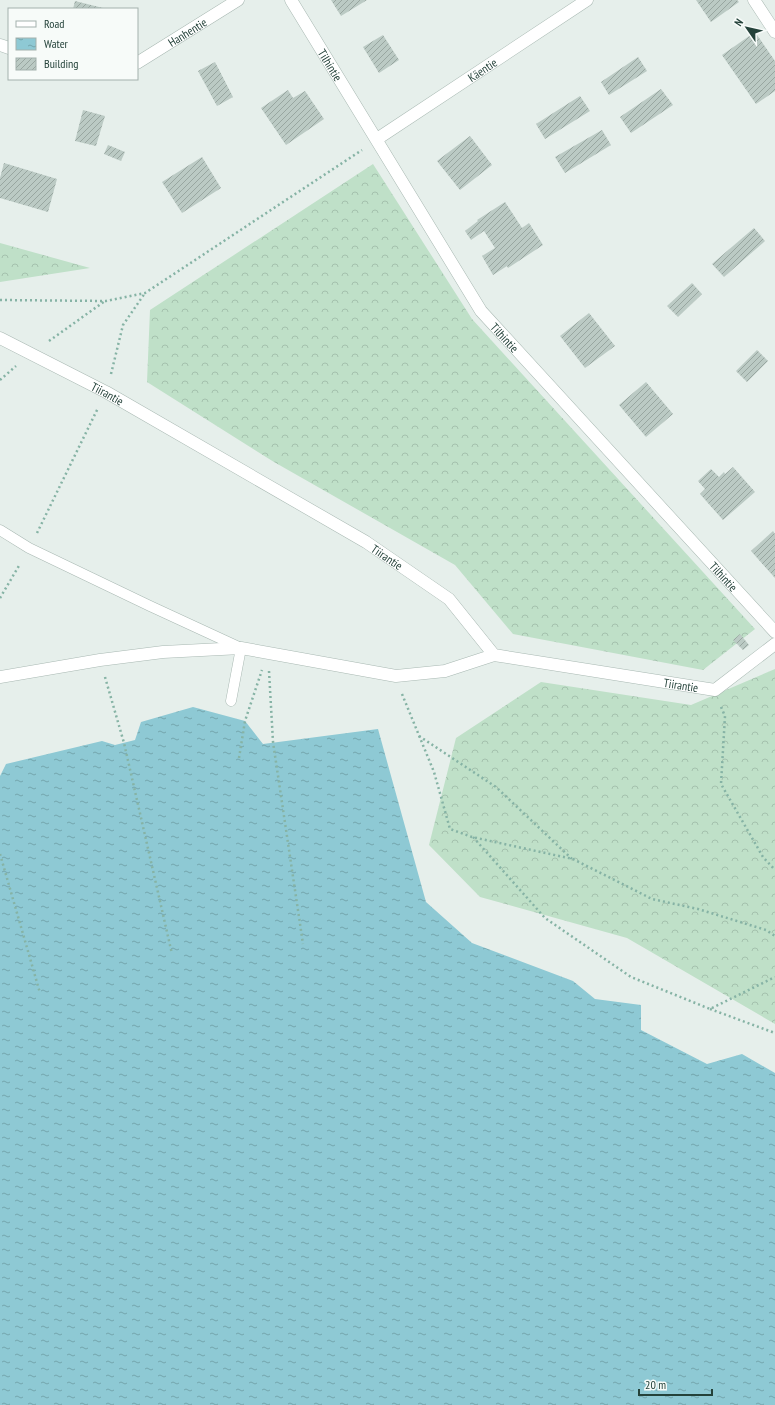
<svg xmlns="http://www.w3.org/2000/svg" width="775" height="1405" font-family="'PT Sans Narrow',sans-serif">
  <defs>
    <pattern id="forest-crowns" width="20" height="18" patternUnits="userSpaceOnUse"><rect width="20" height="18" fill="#bfe0c8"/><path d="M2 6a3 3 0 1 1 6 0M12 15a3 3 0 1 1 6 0" fill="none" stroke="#a4c1ad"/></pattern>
    <pattern id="water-ripples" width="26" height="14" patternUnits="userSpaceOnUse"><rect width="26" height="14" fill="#8ec9d4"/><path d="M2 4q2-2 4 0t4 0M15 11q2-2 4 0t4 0" fill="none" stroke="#74a5ad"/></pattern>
    <pattern id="building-hatch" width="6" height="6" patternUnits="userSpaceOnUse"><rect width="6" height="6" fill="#bbcac4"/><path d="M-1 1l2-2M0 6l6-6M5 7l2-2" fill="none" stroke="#98a6a0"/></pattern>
  </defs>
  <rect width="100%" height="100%" fill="#e6efeb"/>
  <!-- forest -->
  <g fill="url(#forest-crowns)">
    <polygon points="373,164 472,319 755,629 703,670 513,634 455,565 274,462 147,382 150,310"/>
    <polygon points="0,243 90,268 0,282"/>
    <polygon points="775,669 775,1024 627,938 480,897 429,845 456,738 541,682 691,705"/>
  </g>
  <!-- water -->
  <polygon fill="url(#water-ripples)" points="193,707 245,721 263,744 378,729 426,902 472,943 573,981 595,999 641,1005 641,1030 707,1064 742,1054 775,1073 775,1405 0,1405 0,776 6,764 102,741 115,745 135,740 141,722"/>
  <!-- building -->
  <g fill="url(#building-hatch)">
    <polygon points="331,0 367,0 341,16"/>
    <polygon points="696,0 737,0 739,2 711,22"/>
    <polygon points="75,1 103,8 103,9 73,9"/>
    <polygon points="755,32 775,61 775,91 756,104 722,55"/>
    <polygon points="383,35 399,60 379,73 363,47"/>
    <polygon points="638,57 647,71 609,95 601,82"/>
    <polygon points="215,62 233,97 217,106 198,71"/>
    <polygon points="661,89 673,105 631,133 620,117"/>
    <polygon points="288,90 293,98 305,91 324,119 286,145 261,108"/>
    <polygon points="580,96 590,111 545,139 536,124"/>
    <polygon points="83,110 105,116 96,146 75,141"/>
    <polygon points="602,130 611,145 565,173 555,157"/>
    <polygon points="470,136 492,165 460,190 437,161"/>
    <polygon points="108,145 125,152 121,161 104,154"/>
    <polygon points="202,157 221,188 182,213 162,182"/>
    <polygon points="4,163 57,179 48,212 0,198 0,178"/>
    <polygon points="505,202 522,228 529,223 543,245 508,268 507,266 493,275 482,256 495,248 484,231 471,240 465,231 478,221 477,220"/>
    <polygon points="754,228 765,241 724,277 712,264"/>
    <polygon points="692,283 702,294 678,317 667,306"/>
    <polygon points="589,313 615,346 585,368 560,336"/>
    <polygon points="757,350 768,361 747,382 736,371"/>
    <polygon points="646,382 673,414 646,437 619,405"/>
    <polygon points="733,467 755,492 723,520 700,494 705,489 698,481 711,469 719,477 724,472 725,474"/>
    <polygon points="773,531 775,534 775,578 751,551"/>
    <polygon points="740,634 749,645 743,650 733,640"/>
  </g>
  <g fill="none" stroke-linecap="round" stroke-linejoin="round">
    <!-- service casing -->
    <g stroke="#a8b8b2" stroke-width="11">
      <polyline id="service" points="0,530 29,548 150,606 241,648 231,701"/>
    </g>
    <!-- minor casing -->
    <g stroke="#a8b8b2" stroke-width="13">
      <g id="minor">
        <path id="s1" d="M291,0L481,311L775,632"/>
        <polyline points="754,0 775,32"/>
        <polyline points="0,45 9,48"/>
        <path id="s2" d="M137,63L238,0"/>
        <path id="s3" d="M377,139L587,0"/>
        <path id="s4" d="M0,338L106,392L366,542L449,599L494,655L715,690L775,644"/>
        <polyline points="0,677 100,660 163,652 241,648 396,676 445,671 494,655"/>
      </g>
    </g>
    <!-- path -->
    <g stroke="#86b3a5" stroke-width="2.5" stroke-dasharray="2 3" stroke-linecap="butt">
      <polyline points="0,300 106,301 145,293 362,150"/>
      <polyline points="49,341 105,301"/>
      <polyline points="111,374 123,325 145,293"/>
      <polyline points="0,380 16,366"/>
      <polyline points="37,533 98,408"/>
      <polyline points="0,598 20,564"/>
      <polyline points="269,671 273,742 303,944"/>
      <polyline points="105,677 124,743 172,954"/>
      <polyline points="402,694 434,772 450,829 472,837 573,859 652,899 698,909 766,930 775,936"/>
      <polyline points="721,707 725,716 721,784 763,857 775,870"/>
      <polyline points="419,736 496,787 572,859"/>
      <polyline points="239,758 245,721 262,670"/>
      <polyline points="473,837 545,918 631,977 710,1009 775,977"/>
      <polyline points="0,854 40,993"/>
      <polyline points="710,1009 775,1033"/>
    </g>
    <!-- service -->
    <use href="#service" stroke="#fff" stroke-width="10"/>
    <!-- minor -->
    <use href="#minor" stroke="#fff" stroke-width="12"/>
  </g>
  <g text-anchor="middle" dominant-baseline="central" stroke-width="3" stroke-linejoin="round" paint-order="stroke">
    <!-- street labels -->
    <g font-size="12" fill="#24423a" stroke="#f7fbf9">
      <text stroke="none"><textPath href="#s2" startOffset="59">Hanhentie</textPath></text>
      <text stroke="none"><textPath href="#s1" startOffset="76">Tilhintie</textPath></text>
      <text stroke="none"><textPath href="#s3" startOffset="126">Käentie</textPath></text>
      <text stroke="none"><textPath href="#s1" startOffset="400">Tilhintie</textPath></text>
      <text stroke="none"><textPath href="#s4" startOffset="121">Tiirantie</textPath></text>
      <text stroke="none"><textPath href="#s4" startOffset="445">Tiirantie</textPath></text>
      <text stroke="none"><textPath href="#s1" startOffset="724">Tilhintie</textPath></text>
      <text stroke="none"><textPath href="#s4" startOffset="781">Tiirantie</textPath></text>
    </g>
  </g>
  <!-- legend -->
  <rect x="8" y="8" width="130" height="72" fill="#f7fbf9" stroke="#a3b1ad"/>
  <rect x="16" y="21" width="20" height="6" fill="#ffffff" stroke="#a3b1ad"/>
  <text x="44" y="28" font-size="12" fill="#24423a">Road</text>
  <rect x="16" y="38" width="20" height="12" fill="url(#water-ripples)" stroke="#a3b1ad"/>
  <text x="44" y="48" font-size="12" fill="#24423a">Water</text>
  <rect x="16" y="58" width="20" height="12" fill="url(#building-hatch)" stroke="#a3b1ad"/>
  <text x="44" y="68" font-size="12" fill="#24423a">Building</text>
  <!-- north arrow -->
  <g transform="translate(747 28) rotate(304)" stroke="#f7fbf9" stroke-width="3" paint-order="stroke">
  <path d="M0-3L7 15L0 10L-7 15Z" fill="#24423a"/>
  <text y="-6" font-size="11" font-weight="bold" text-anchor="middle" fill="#24423a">N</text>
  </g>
  <!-- scale -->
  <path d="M639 1389v6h73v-6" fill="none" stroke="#24423a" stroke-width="2"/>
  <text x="645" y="1389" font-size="12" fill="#24423a" stroke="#f7fbf9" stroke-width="3" paint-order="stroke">20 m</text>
</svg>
